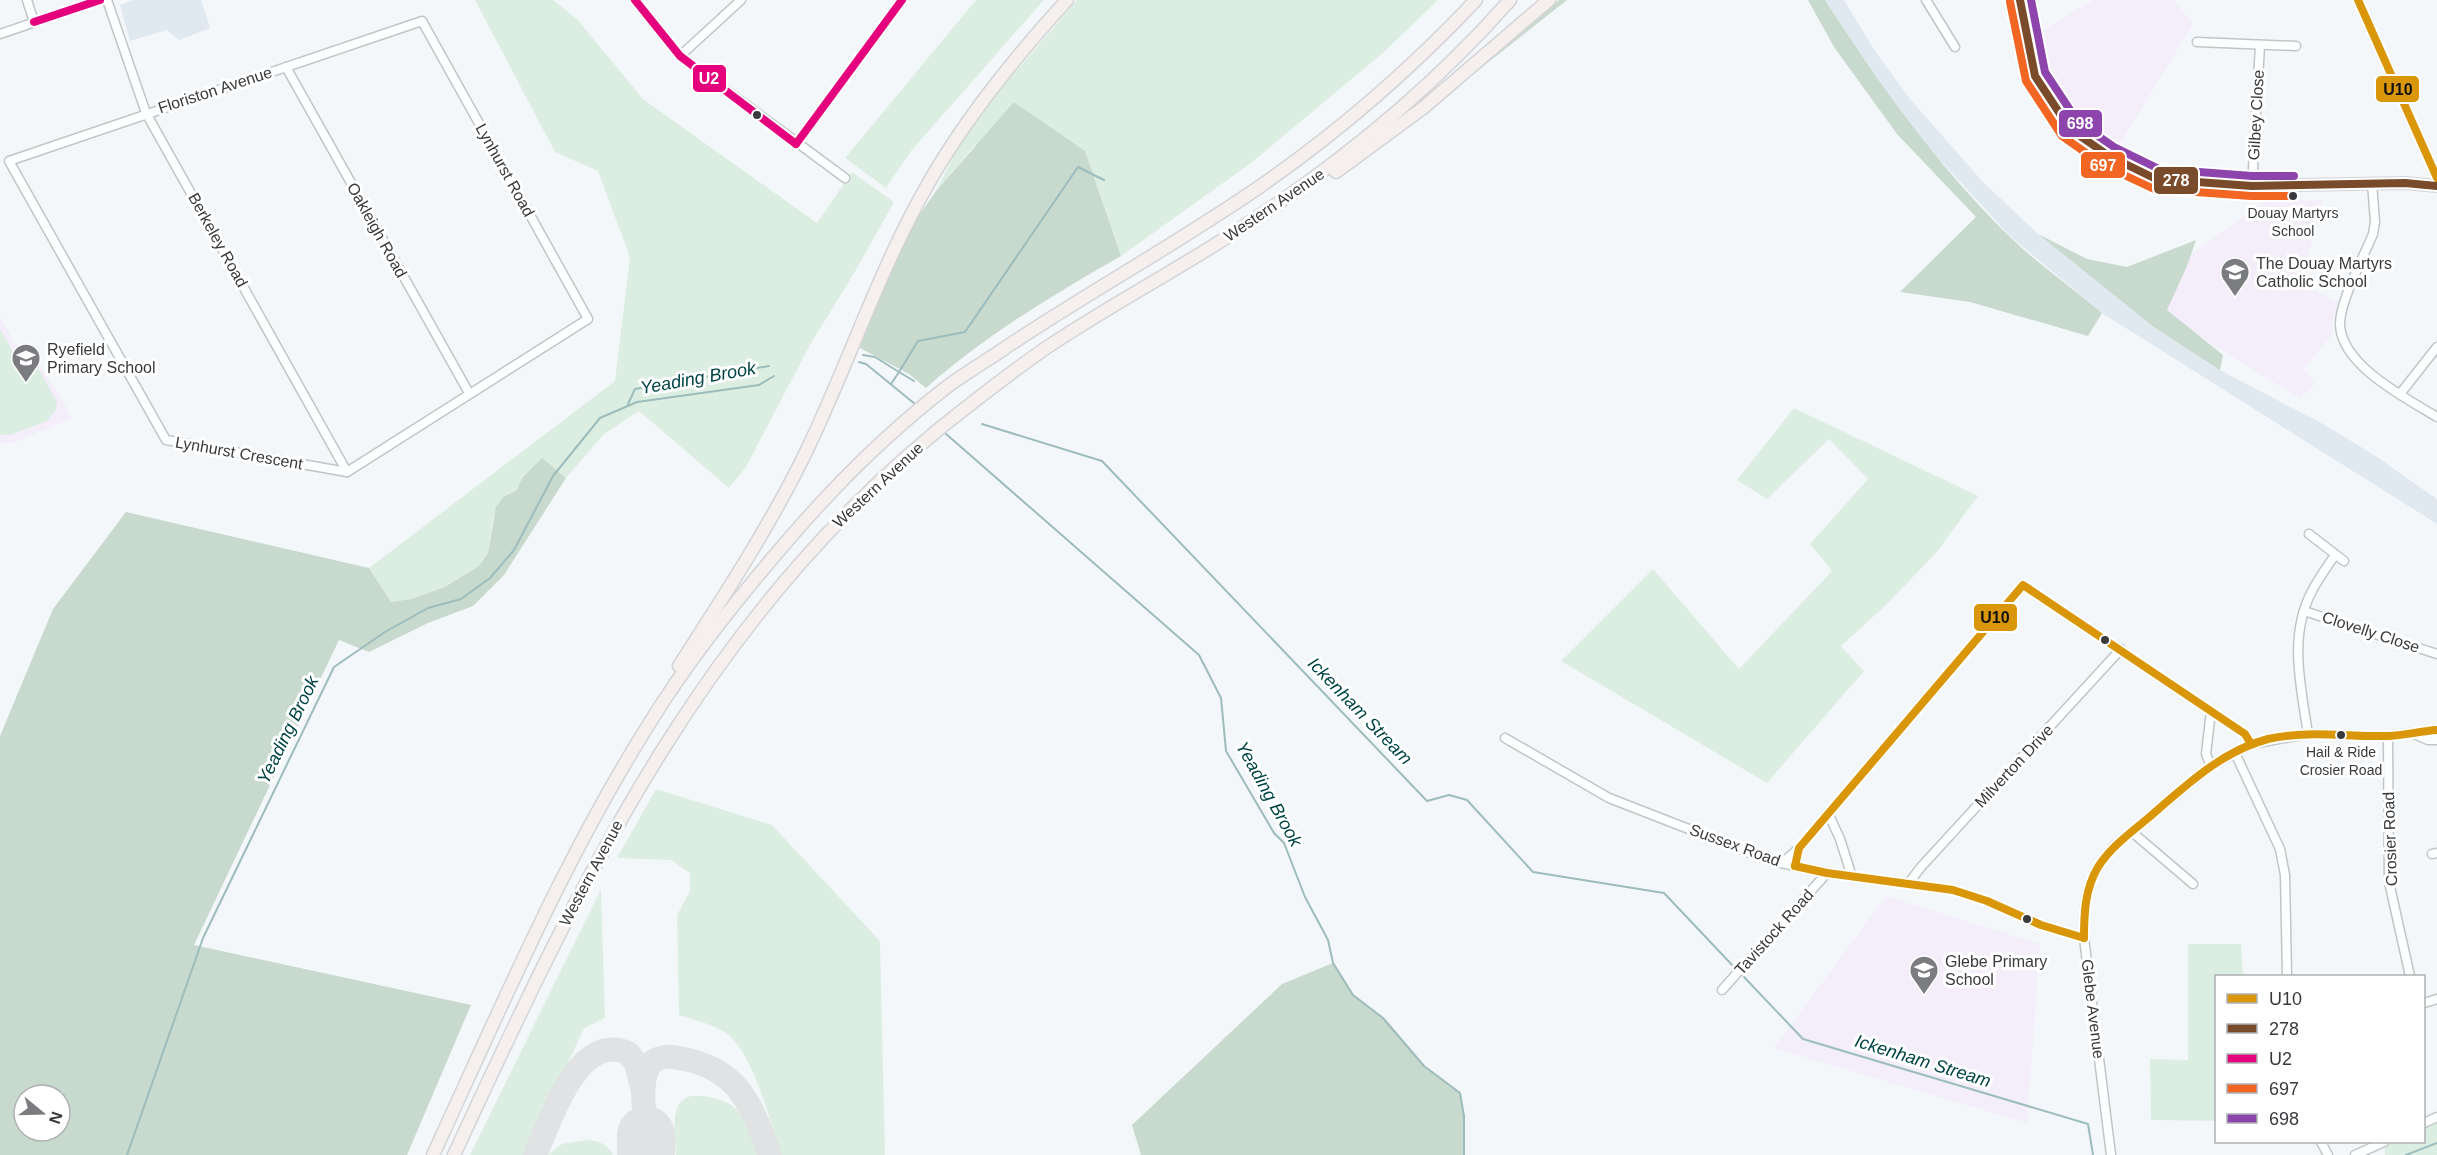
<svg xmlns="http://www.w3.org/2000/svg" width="2437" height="1155" font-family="Arial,sans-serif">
  <rect width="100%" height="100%" fill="#f4f7fa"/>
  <!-- built -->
  <g fill="#e0e8f0">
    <polygon points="133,0 201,0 210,28 179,40 167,30 130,41 120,5"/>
    <polygon points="1825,0 1844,0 1875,51 1910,99 1982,181 2038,234 2155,328 2220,370 2323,424 2374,455 2437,499 2437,524 2102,313 2010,236 1918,136 1854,45"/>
  </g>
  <!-- education -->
  <g fill="#f4eefa">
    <polygon points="2093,0 2174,0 2193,24 2118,147 2089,126 2066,97 2049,68 2037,34"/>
    <polygon points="2323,200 2301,284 2338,302 2331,328 2334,333 2304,368 2315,384 2300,399 2135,295 2265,201"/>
    <polygon points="0,317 19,350 28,346 73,418 13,443 0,443"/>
    <polygon points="1886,896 2040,944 2027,1123 1774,1048"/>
  </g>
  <!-- green -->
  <g fill="#dceee2">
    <polygon points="475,0 553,0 577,19 643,99 817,223 852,172 894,202 853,275 811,343 746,467 729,488 639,411 604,434 566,478 542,459 522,478 517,490 503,497 493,519 488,553 479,566 445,587 411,599 391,602 369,568 615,381 630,257 598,171 555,152"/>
    <polygon points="976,0 1044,0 911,151 886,188 845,158"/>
    <polygon points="1077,0 1438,0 1384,52 1251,163 1121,256 1085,151 975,145 936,191 959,145 1005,84"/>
    <polygon points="0,329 13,352 28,359 37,366 57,402 56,409 47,421 10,435 0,435"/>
    <polygon points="1794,408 1978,496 1936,553 1886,605 1841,646 1864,671 1767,783 1561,661 1653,569 1739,669 1832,571 1810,544 1868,479 1829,439 1767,499 1737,480"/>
    <path d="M656,789L772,825L880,941L885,1155H781C770,1122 754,1054 726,1033C713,1024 694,1020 679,1015L677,915L690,891V873L671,860L617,858Z"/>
    <polygon points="601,889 605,1018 584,1028 526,1155 470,1155"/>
    <polygon points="2188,944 2241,944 2243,976 2216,976 2216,1121 2151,1120 2150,1059 2188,1060"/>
    <path d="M703,1096C744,1102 746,1120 758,1155H676C676,1139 668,1104 688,1097C692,1095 698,1096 703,1096Z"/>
    <polygon points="2437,1117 2437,1155 2385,1155 2385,1142 2424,1142 2424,1123"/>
    <path d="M586,1140C599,1141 607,1143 613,1155H548L562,1144Z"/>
  </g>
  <!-- forest -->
  <g fill="#c8d9ce" fill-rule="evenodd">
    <polygon points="1559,0 1567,0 1481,68"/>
    <path d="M1808,0H1825C1879,84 1936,164 2007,234C2036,263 2071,287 2102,313L2088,336L1970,302L1900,292L1976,217L1897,134L1834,47Z"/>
    <path d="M1014,102L1085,151L1121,256C1051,296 986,335 926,388L909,374L860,348L872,309L904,237L936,191Z"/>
    <polygon points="2038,234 2087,259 2127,267 2196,240 2187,266 2167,310 2223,355 2220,370 2155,328"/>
    <path d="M542,458L566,478L504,575L473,606L428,623L369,652L339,640L194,945L471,1005L407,1155H0V736L53,609L126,512L369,568L391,602L411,599L445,587L479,566L488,553L496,507L503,497L517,490L522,478ZM24,1095H60V1131H24Z"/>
    <polygon points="1333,963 1353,995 1383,1018 1424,1066 1460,1093 1464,1116 1464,1155 1141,1155 1132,1125 1282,984"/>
  </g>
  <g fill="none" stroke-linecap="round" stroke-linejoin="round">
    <!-- stream -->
    <g stroke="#9dbcbc" stroke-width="2">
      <polyline points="863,355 875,357 899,372 918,341 965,332 1078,167 1104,180"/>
      <polyline points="859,362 866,364 915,404"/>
      <polyline points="891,384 899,372 914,381"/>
      <polyline points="628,404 635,389 769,366"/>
      <polyline points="982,424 1102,461 1427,801 1449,795 1467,800 1533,872 1664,893 1734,967"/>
      <polyline points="945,433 1199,655 1221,698 1226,751 1274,833 1284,843 1305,897 1328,940 1333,963 1353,995 1383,1018 1424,1066 1460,1093 1464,1116 1464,1155"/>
      <polyline points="1744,977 1803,1039 2088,1124 2093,1155"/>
      <polyline points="127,1155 203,938 334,667 385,632 428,608 461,599 490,578 514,550 553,476 600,418 637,402 759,385 774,376"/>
      <polyline points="2406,1155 2437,1143"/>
    </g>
    <!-- taxiway -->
    <g stroke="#e0e2e4" stroke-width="24">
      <path d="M646,1135C645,1114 639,1084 649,1066C655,1056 669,1056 679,1058C738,1068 751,1103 770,1155"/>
      <path d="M535,1155C551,1121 577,1031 628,1053L636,1063L643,1091"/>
    </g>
    <!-- runway -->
    <polyline stroke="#e0e2e4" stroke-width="58" points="646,1135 646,1155"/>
    <!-- minor casing -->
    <g stroke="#c2c5c7" stroke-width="11">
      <g id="minor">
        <polyline points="27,0 34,22"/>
        <polyline points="107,0 146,113 347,472"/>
        <polyline points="635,0 680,56 845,178"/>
        <polyline points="1926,0 1955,47"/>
        <polyline points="2358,0 2437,178"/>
        <polygon points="422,21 588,319 347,472 166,440 9,161"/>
        <polyline points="0,34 100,0"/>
        <polyline points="2197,42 2296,46"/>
        <polyline points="680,56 741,0"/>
        <polyline points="286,67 469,393"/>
        <polyline points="796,144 902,0"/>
        <path d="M2372,183L2375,222L2373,234C2364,256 2339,303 2340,325C2342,366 2406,398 2437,417"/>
        <polyline points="2252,186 2260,45"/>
        <polyline points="2400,394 2437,347"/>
        <polyline points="2309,534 2344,561"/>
        <polyline points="2304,611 2437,654"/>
        <path d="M2308,734C2301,687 2288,636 2312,591C2318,579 2327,567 2335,555"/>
        <polyline points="2414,734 2428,740 2437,740"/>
        <polyline points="2388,736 2389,882 2410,976"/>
        <polyline points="1505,738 1609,798 1771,861 1827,873 1953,890 1987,901 2041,925 2084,938"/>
        <polyline points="2235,753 2280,849 2285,875 2287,976"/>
        <polyline points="2211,766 2206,754 2211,711"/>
        <polyline points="1828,813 1840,839 1852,877"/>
        <polyline points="2132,832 2193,884"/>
        <polyline points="2432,854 2437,853"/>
        <polyline points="1782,863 1799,848 2023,585 2245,734 2251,744"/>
        <polyline points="1908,884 1921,867 2121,649"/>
        <polyline points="1722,990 1827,873"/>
        <polyline points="2424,1003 2437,999"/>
        <polyline points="2424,1123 2437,1117"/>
        <polyline points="2321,1142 2328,1155"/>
        <path d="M2111,1155L2084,938C2083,898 2087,877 2114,846L2211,766L2251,744L2308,734L2388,736L2437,730"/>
        <polyline points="2355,1155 2384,1142"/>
      </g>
    </g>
    <!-- major casing -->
    <g stroke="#d3d4d7" stroke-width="14">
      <polyline id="major" points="2020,0 2035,76 2070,129 2109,156 2156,179 2252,186 2405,183 2437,186"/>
    </g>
    <!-- highway casing -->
    <g stroke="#d3d4d7" stroke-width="15">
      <g id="highway">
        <polyline points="1336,172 1423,108 1549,0"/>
        <path d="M679,666C724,596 770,526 806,452C849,363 879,269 928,184C966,117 1015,57 1067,0"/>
        <path d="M433,1155C504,1001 571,842 665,699C700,646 740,596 782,547C832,488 887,433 948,386C967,372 988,360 1008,346C1092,290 1182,241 1265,183C1342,129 1411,69 1476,0"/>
        <path d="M454,1155C587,867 713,600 972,403C995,385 1019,367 1043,350C1105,308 1172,273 1235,232C1336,167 1430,91 1510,0"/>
      </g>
    </g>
    <!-- minor -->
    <use href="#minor" stroke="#fdfefe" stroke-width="8"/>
    <!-- major -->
    <use href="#major" stroke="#f7f4f4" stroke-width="10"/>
    <!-- highway -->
    <use href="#highway" stroke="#f5efed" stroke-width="12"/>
    <!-- bus-1 casing -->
    <g stroke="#fff" stroke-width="12">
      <g id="bus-1">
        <polyline points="2358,0 2437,178"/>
        <polyline points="1795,866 1799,848 2023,585 2245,734 2251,744"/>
        <polyline points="1795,866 1827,873 1953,890 1987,901 2041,925 2084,938"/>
        <path d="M2084,938C2084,913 2085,889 2098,867C2111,847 2129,834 2147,819C2183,788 2221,751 2268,739C2307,730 2347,737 2387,736C2404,736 2420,731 2437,730"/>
      </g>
    </g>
    <!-- bus-2 casing -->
    <g stroke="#fff" stroke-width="12">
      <polyline id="bus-2" points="2020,0 2035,76 2070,129 2109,156 2156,179 2252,186 2405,183 2437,186"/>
    </g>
    <!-- bus-3 casing -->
    <g stroke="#fff" stroke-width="12">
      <g id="bus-3">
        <polyline points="635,0 680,56 796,144"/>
        <polyline points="34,22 100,0"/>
        <polyline points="796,144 902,0"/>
      </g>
    </g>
    <!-- bus-4 casing -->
    <g stroke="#fff" stroke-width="12">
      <polyline id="bus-4" points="2010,2 2026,81 2062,136 2103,165 2154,189 2251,196 2294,196"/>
    </g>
    <!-- bus-5 casing -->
    <g stroke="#fff" stroke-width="12">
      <polyline id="bus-5" points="2031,0 2045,72 2078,122 2114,147 2159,169 2252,176 2294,176"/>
    </g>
    <!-- bus-1 -->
    <use href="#bus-1" stroke="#da9609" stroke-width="8"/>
    <!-- bus-2 -->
    <use href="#bus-2" stroke="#7a4b2a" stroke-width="8"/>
    <!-- bus-3 -->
    <use href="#bus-3" stroke="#e5007d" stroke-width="8"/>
    <!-- bus-4 -->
    <use href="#bus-4" stroke="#f26522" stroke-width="8"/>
    <!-- bus-5 -->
    <use href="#bus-5" stroke="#8e44ad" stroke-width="8"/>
  </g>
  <!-- icons -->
  <defs>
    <g id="school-pin" transform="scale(1.5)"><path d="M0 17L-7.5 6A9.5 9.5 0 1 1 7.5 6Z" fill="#7a7c7f" stroke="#fff"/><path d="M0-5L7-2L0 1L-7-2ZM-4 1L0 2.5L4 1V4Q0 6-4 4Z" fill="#fff"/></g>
  </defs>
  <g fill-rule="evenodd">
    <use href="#school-pin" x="2235" y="272"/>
    <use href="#school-pin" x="26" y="358"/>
    <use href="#school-pin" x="1924" y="970"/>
  </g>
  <!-- markers -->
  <g fill="#383a3d" stroke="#fff" stroke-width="2">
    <circle cx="757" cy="115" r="5"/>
    <circle cx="2293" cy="196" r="5"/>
    <circle cx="2105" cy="640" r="5"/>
    <circle cx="2341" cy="735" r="5"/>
    <circle cx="2027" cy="919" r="5"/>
  </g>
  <g text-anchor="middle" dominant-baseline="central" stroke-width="6" stroke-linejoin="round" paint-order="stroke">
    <!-- bus labels -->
    <g font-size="14" fill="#383a3d" stroke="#fff">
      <text x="2293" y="213">Douay Martyrs<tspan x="2293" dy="18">School</tspan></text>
      <text x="2341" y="752">Hail &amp; Ride<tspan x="2341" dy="18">Crosier Road</tspan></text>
    </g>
    <!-- street labels -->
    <g font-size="16" fill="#383a3d" stroke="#fff">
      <text transform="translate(215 90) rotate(-18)">Floriston Avenue</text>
      <text transform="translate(2256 115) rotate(-87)">Gilbey Close</text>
      <text transform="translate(505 170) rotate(61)">Lynhurst Road</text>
      <text transform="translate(1274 205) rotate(-34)">Western Avenue</text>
      <text transform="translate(377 230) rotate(61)">Oakleigh Road</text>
      <text transform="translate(218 240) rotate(61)">Berkeley Road</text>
      <text transform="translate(239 453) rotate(10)">Lynhurst Crescent</text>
      <text transform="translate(878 485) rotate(-43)">Western Avenue</text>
      <text transform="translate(2371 632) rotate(18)">Clovelly Close</text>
      <text transform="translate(2014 766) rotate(-47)">Milverton Drive</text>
      <text transform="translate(2390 839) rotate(-92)">Crosier Road</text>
      <text transform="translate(1735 845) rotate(20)">Sussex Road</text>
      <text transform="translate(591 873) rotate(-62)">Western Avenue</text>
      <text transform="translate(1774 932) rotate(-48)">Tavistock Road</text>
      <text transform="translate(2093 1009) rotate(83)">Glebe Avenue</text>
    </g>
    <!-- poi labels -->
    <g font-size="16" fill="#383a3d" stroke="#fff" text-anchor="start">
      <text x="2256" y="263">The Douay Martyrs<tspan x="2256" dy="18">Catholic School</tspan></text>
      <text x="47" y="349">Ryefield<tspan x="47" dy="18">Primary School</tspan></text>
      <text x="1945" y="961">Glebe Primary<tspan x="1945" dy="18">School</tspan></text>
    </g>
    <!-- water labels -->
    <g font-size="18" font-style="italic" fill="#014445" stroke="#fff">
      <text transform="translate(698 378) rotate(-10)">Yeading Brook</text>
      <text transform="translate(1360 711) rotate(46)">Ickenham Stream</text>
      <text transform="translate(288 730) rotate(-64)">Yeading Brook</text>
      <text transform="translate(1269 794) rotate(61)">Yeading Brook</text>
      <text transform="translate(1923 1061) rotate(17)">Ickenham Stream</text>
    </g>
  </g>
  <g stroke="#fff" stroke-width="2">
    <rect x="692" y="64" width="35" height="29" rx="6" fill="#e5007d"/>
    <rect x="2375" y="75" width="45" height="28" rx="6" fill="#da9609"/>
    <rect x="2058" y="109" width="45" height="29" rx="6" fill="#8e44ad"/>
    <rect x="2080" y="151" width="46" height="28" rx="6" fill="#f26522"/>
    <rect x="2153" y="166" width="46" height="29" rx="6" fill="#7a4b2a"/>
    <rect x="1973" y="603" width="45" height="29" rx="6" fill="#da9609"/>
  </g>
  <g font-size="16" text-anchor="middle" font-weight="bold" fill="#fff">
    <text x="709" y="84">U2</text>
    <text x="2080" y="129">698</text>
    <text x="2103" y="171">697</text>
    <text x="2176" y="186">278</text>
  </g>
  <g font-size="16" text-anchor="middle" font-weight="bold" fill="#111">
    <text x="2398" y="95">U10</text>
    <text x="1995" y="623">U10</text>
  </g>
  <!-- legend -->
  <rect x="2215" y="975" width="210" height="168" fill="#ffffff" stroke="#afb0b1" stroke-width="1.5"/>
  <rect x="2227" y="994" width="30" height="9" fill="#da9609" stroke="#afb0b1" stroke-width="1.5"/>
  <text x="2269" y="1005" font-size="18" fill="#383a3d">U10</text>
  <rect x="2227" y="1024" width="30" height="9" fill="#7a4b2a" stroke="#afb0b1" stroke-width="1.5"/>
  <text x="2269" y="1035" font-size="18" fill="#383a3d">278</text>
  <rect x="2227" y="1054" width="30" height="9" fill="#e5007d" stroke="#afb0b1" stroke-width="1.5"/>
  <text x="2269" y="1065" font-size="18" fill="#383a3d">U2</text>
  <rect x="2227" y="1084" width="30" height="9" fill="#f26522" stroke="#afb0b1" stroke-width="1.5"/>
  <text x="2269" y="1095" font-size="18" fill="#383a3d">697</text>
  <rect x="2227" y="1114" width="30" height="9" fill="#8e44ad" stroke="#afb0b1" stroke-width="1.5"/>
  <text x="2269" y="1125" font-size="18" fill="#383a3d">698</text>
  <!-- north arrow -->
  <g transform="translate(42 1113) rotate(109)"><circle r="28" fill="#ffffff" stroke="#afb0b1" stroke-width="1.5"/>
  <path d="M0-4.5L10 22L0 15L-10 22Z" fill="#7a7c7f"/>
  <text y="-9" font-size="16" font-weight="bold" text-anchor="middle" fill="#383a3d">N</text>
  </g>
</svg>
